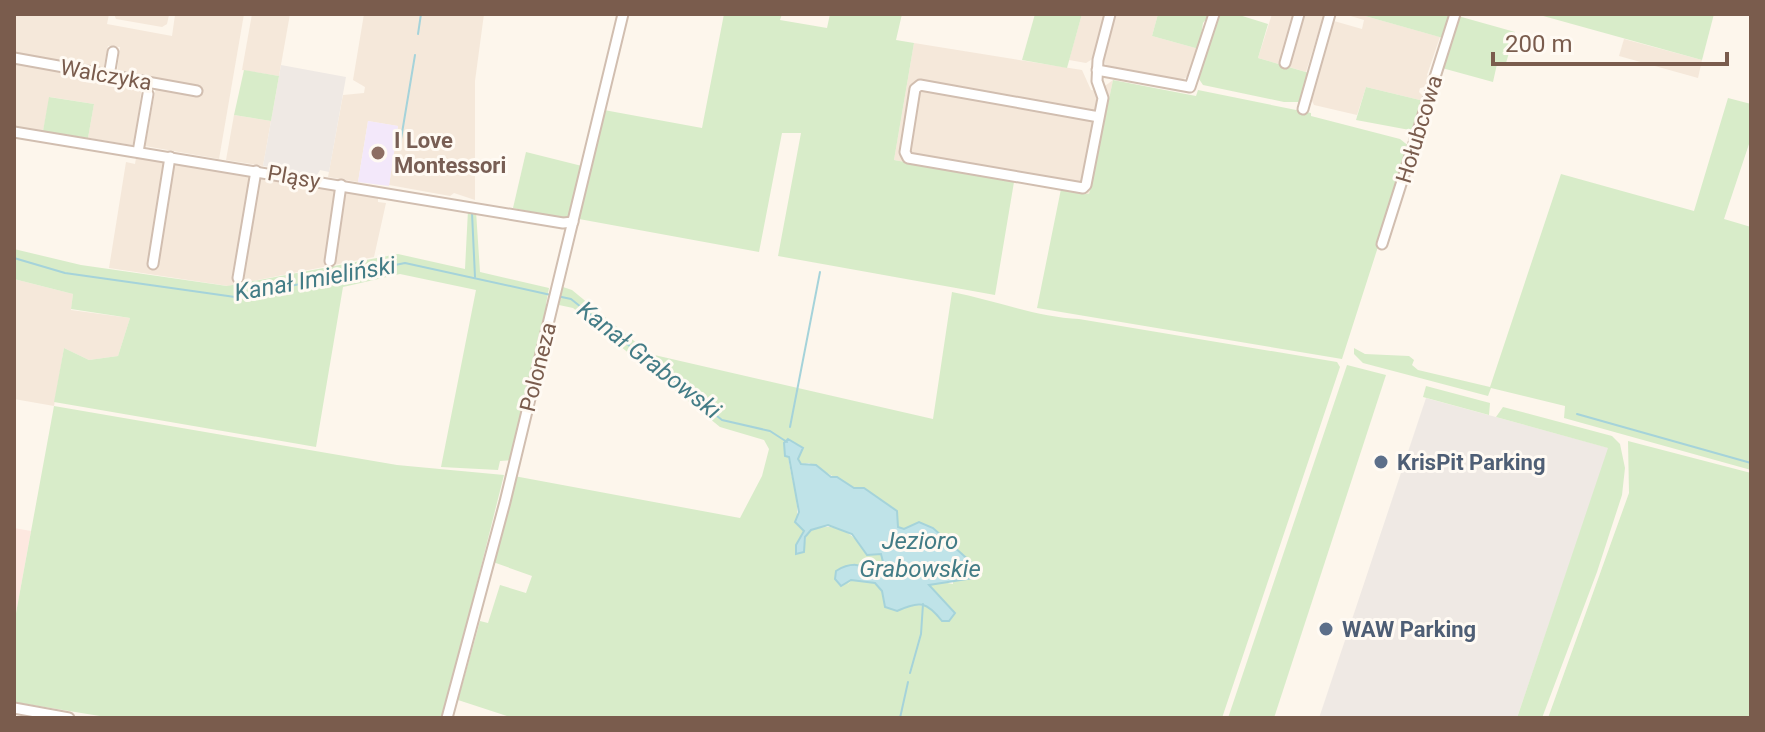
<svg xmlns="http://www.w3.org/2000/svg" width="1765" height="732" font-family="Roboto,sans-serif">
  <rect width="100%" height="100%" fill="#fdf6ec"/>
  <!-- residential -->
  <g fill="#f5e8da">
    <polygon points="14,14 109,14 107,24 172,36 175,15 169,15 167,24 162,27 116,19 114,14 244,14 219,159 145,146 156,87 117,72 120,47 108,46 103,70 14,54"/>
    <polygon points="252,14 290,14 279,76 242,70"/>
    <polygon points="364,14 484,14 475,81 475,200 454,193 450,196 389,185 398,126 368,121 358,182 328,177 343,95 364,93 365,87 353,80"/>
    <polygon points="1082,14 1106,14 1094,58 1086,63 1069,60"/>
    <polygon points="1116,14 1158,14 1152,36 1199,49 1190,75 1180,81 1107,67 1104,61"/>
    <polygon points="1272,14 1324,14 1306,72 1258,58"/>
    <polygon points="1344,14 1358,14 1440,37 1427,75 1431,79 1429,86 1420,88 1419,92 1425,98 1424,101 1366,87 1357,115 1314,105 1310,97 1334,21 1362,29 1364,20"/>
    <polygon points="1624,39 1702,60 1698,78 1619,56"/>
    <polygon points="914,43 1082,70 1091,90 1098,91 1113,80 1089,194 894,160"/>
    <polygon points="14,60 142,84 135,143 132,145 88,138 94,104 50,97 43,131 14,126"/>
    <polygon points="234,115 271,121 263,166 226,160"/>
    <polygon points="136,158 378,197 378,202 386,203 374,257 228,286 109,268 126,162 135,164"/>
    <polygon points="14,279 73,294 71,310 130,318 118,356 89,360 64,348 54,406 14,399"/>
  </g>
  <!-- commercial -->
  <polygon fill="#fde8e0" points="14,528 31,531 14,624"/>
  <!-- industrial -->
  <g fill="#efe9e4">
    <polygon points="281,65 346,77 329,172 320,170 317,175 263,166"/>
    <polygon points="1426,398 1609,448 1517,718 1319,718"/>
  </g>
  <!-- education -->
  <polygon fill="#f3e8fa" points="368,121 398,126 389,186 358,182"/>
  <!-- green -->
  <g fill="#d8ecc9" fill-rule="evenodd">
    <polygon points="724,14 782,14 780,20 827,28 830,14 902,14 896,40 914,43 894,160 1014,182 995,295 778,256 801,133 782,133 759,252 579,219 604,110 702,128"/>
    <polygon points="1035,14 1082,14 1067,68 1022,60"/>
    <polygon points="1158,14 1210,14 1203,23 1199,49 1152,36"/>
    <polygon points="1219,14 1236,14 1268,24 1258,58 1309,73 1301,102 1284,102 1203,85 1199,79"/>
    <polygon points="1358,14 1451,14 1443,38"/>
    <polygon points="1536,14 1714,14 1702,60"/>
    <polygon points="1458,16 1515,32 1506,63 1497,64 1493,82 1442,68"/>
    <polygon points="244,70 279,76 271,121 234,115"/>
    <polygon points="1113,80 1196,96 1198,90 1311,113 1311,116 1400,139 1410,147 1342,359 1037,308 1061,189 1089,194"/>
    <polygon points="1366,87 1424,101 1415,131 1356,120"/>
    <polygon points="49,97 94,104 88,138 43,131"/>
    <polygon points="1728,98 1751,104 1751,138 1724,219 1751,227 1751,470 1564,418 1565,406 1491,388 1488,396 1363,363 1354,354 1354,348 1365,354 1409,356 1414,360 1412,365 1418,370 1490,387 1561,174 1694,211"/>
    <polygon points="526,152 582,166 571,213 565,219 513,208"/>
    <polygon points="468,210 476,211 480,272 549,288 546,304 549,306 512,460 500,461 498,470 441,467 476,290 400,274 343,287 316,447 54,402 64,348 89,360 118,356 130,318 71,309 73,294 14,279 14,249 81,265 227,286 398,254 465,269"/>
    <path d="M563,287L572,290L650,354L933,419L952,292C994,300 1037,317 1079,319L1337,362L1340,367L1222,718H513L458,700L480,621L488,623L500,585L526,593L532,576L493,562L514,476L740,518L762,476L769,449L764,440L720,427L573,308L559,305ZM788,440L801,464L809,463L854,488H864L897,511V527L904,529L919,522L933,528L952,545L953,584L937,581L929,585L955,613L938,618L936,611C922,602 912,605 897,611L885,607L882,591L875,583L851,580L847,586L860,563L893,576L896,570L881,554L867,555C854,531 832,520 807,532L805,543L796,545L804,531L796,524C802,497 785,468 788,440Z"/>
    <polygon points="1347,365 1386,375 1274,718 1228,718"/>
    <polygon points="1426,386 1490,403 1489,415 1423,397"/>
    <polygon points="54,406 397,465 504,475 443,718 112,718 14,702 14,624"/>
    <polygon points="1503,407 1612,436 1620,444 1625,468 1622,495 1597,572 1542,718 1517,718 1608,448 1496,417"/>
    <polygon points="1628,441 1751,473 1751,718 1548,718 1629,493"/>
  </g>
  <!-- water -->
  <path fill="#bfe3e8" stroke="#a5d3da" stroke-width="2" d="M788,439L803,448L798,459L801,464L816,465L831,477H837L854,488H864L897,511L898,527L904,529L919,522L933,528L972,563L974,578L929,585L955,613L949,621H942C927,602 920,600 897,611L885,607L882,591L875,583L851,580L841,586L835,579L836,571C860,556 870,573 893,575L896,570L892,564L883,562L881,554L867,555L852,534L828,525L811,530L805,537L804,552L796,554V545L804,531L795,522L799,512L789,457L785,456L784,443Z"/>
  <g fill="none" stroke-linecap="round" stroke-linejoin="round">
    <!-- stream -->
    <g stroke="#a5d3da" stroke-width="2">
      <polyline points="418,34 421,14"/>
      <polyline points="400,145 415,55"/>
      <polyline points="472,213 475,277"/>
      <polyline points="14,258 65,273 235,297 405,263 551,295"/>
      <polyline points="557,296 571,299 722,420 770,431 787,442"/>
      <polyline points="1577,414 1751,463"/>
      <polyline points="790,427 820,272"/>
      <polyline points="910,673 921,634 923,604"/>
      <polyline points="900,718 908,682"/>
    </g>
    <!-- minor casing -->
    <g stroke="#d1beb0" stroke-width="13">
      <g id="minor">
        <polyline points="14,58 197,91"/>
        <polyline points="1285,63 1299,14"/>
        <polyline points="1097,70 1190,87 1214,14"/>
        <polyline points="109,76 113,52"/>
        <polyline points="1303,109 1330,14"/>
        <polyline points="1099,117 920,85 915,89 905,152 908,158 1083,188 1086,185 1103,98 1097,81 1098,60 1110,14"/>
        <polyline points="14,132 563,223 573,222"/>
        <polyline points="138,152 148,94"/>
        <polyline points="1382,244 1455,14"/>
        <polyline points="330,261 341,185"/>
        <polyline points="153,264 170,157"/>
        <polyline points="238,278 256,171"/>
        <polyline points="14,708 69,718"/>
        <polyline points="447,718 505,502 623,14"/>
      </g>
    </g>
    <!-- minor -->
    <use href="#minor" stroke="#fff" stroke-width="9"/>
  </g>
  <!-- markers -->
  <circle fill="#8d6e63" stroke="#fffaf3" stroke-width="3" cx="378" cy="153" r="8"/>
  <g fill="#5c6f8a" stroke="#fffaf3" stroke-width="3">
    <circle cx="1381" cy="462" r="8"/>
    <circle cx="1326" cy="629" r="8"/>
  </g>
  <g text-anchor="middle" dominant-baseline="central" stroke-width="6" stroke-linejoin="round" paint-order="stroke">
    <!-- street labels -->
    <g font-size="22" fill="#7a5c4d" stroke="#fffaf3">
      <text transform="translate(106 75) rotate(10)">Walczyka</text>
      <text transform="translate(1419 129) rotate(-73)">Hołubcowa</text>
      <text transform="translate(294 177) rotate(10)">Pląsy</text>
      <text transform="translate(538 367) rotate(-76)">Poloneza</text>
    </g>
    <!-- education labels -->
    <g font-size="22" font-weight="bold" fill="#785e54" stroke="#fffaf3" text-anchor="start">
      <text x="394" y="140">I Love<tspan x="394" dy="25">Montessori</tspan></text>
    </g>
    <!-- service labels -->
    <g font-size="22" font-weight="bold" fill="#4e5e75" stroke="#fffaf3" text-anchor="start">
      <text x="1397" y="462">KrisPit Parking</text>
      <text x="1342" y="629">WAW Parking</text>
    </g>
    <!-- water labels -->
    <g font-size="24" font-style="italic" fill="#437c86" stroke="#fffaf3">
      <text transform="translate(315 279) rotate(-10)">Kanał Imieliński</text>
      <text transform="translate(649 360) rotate(38)">Kanał Grabowski</text>
      <text x="920" y="541">Jezioro<tspan x="920" dy="28">Grabowskie</tspan></text>
    </g>
  </g>
  <!-- border -->
  <rect width="1765" height="732" fill="none" stroke="#7a5c4d" stroke-width="32"/>
  <!-- scale -->
  <path d="M1493 52v12h234v-12" fill="none" stroke="#7a5c4d" stroke-width="4"/>
  <text x="1505" y="52" font-size="24" fill="#7a5c4d" stroke="#fffaf3" stroke-width="6" paint-order="stroke">200 m</text>
</svg>
